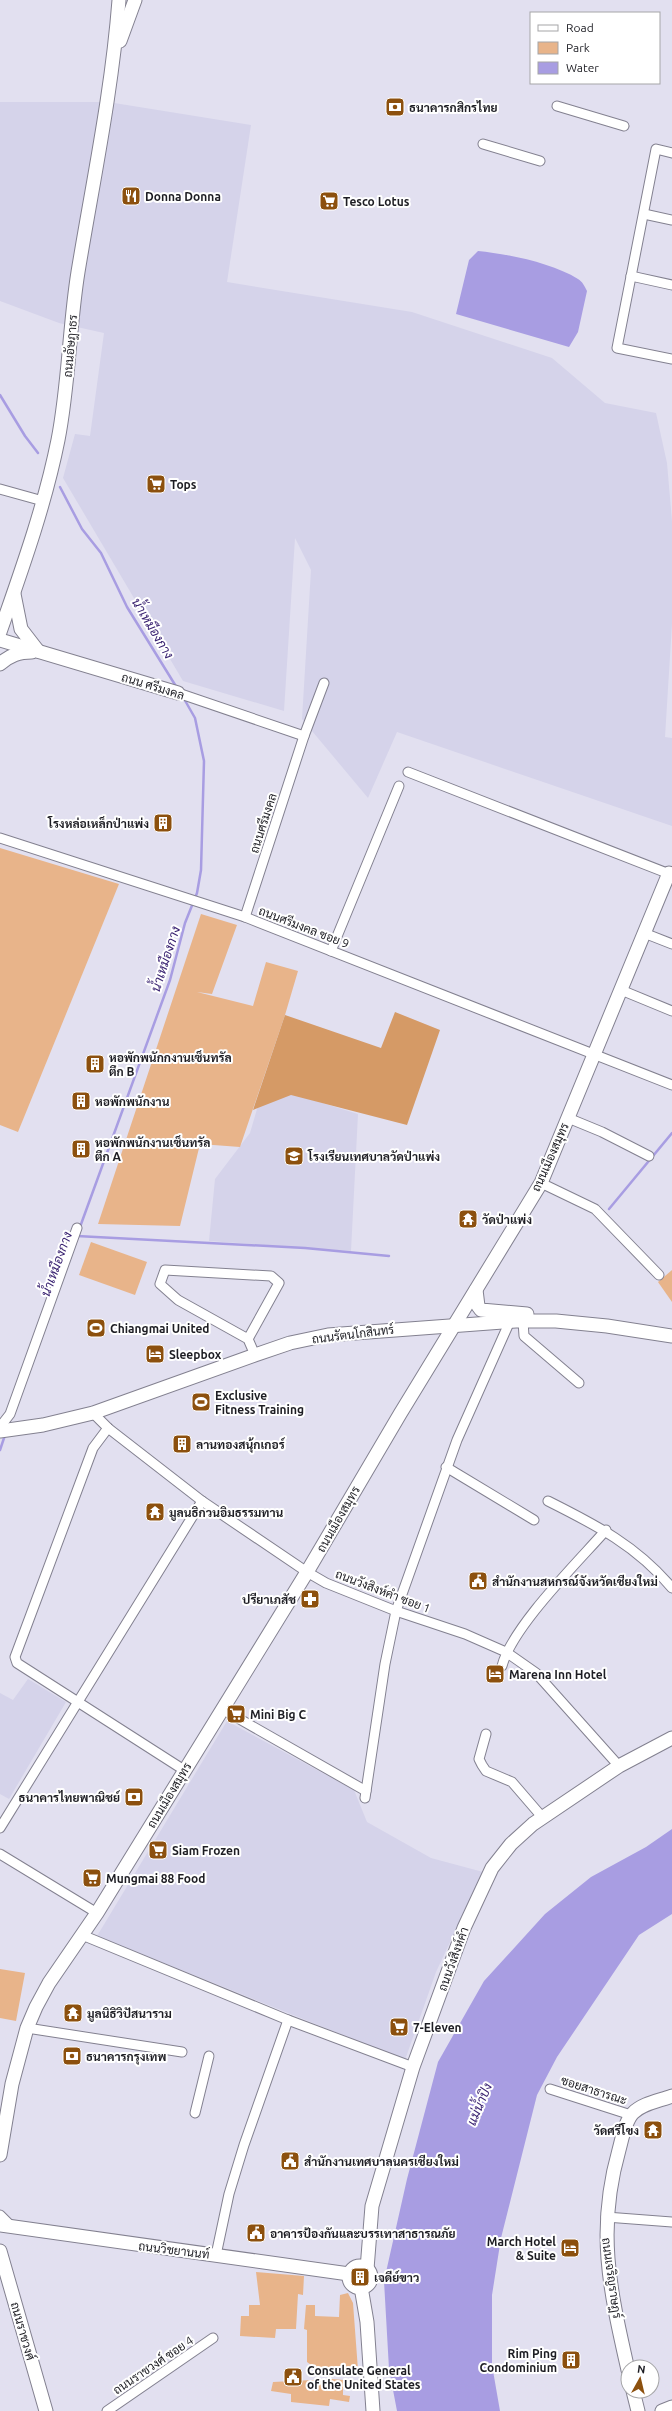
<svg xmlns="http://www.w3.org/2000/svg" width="672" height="2411" font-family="Ubuntu,Sarabun,sans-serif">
  <rect width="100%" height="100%" fill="#e2e0f0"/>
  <!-- built -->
  <g fill="#d5d3ea">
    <polygon points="0,102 108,102 251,125 227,282 412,312 552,358 605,403 656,413 667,463 672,521 672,624 665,737 672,738 672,826 397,732 368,798 302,719 311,570 295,538 284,711 183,681 63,478 75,434 90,436 104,333 59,323 0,301"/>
    <polygon points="264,1085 358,1114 351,1251 209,1241 215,1179 250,1133"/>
    <polygon points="28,1679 66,1702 9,1799 0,1794 0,1693 13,1700"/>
    <polygon points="227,1721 354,1790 367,1822 431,1858 483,1872 436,1972 405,2060 97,1936"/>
  </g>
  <!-- green -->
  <g fill="#e8b48a">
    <polygon points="0,848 119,884 18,1132 0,1125"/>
    <polygon points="201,914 237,925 212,994 197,992 253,1006 266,962 298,971 285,1015 240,1147 200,1144 180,1226 98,1224"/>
    <polygon points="91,1242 147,1262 135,1295 79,1275"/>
    <polygon points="672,1270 672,1302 658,1282"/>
    <polygon points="0,1969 25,1973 16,2021 0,2018"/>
    <polygon points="256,2272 304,2276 303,2295 298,2294 296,2329 276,2329 275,2338 240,2336 241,2316 249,2316 249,2305 260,2305"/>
    <polygon points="348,2293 353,2303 358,2370 356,2373 314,2367 307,2362 307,2330 304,2329 306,2305 315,2305 315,2316 339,2317 340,2295"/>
    <polygon points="332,2379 343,2380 343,2395 350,2396 349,2402 330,2399 329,2406 291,2402 291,2394 271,2391 273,2382"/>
  </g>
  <!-- forest -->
  <polygon fill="#d59a66" points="395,1012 440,1030 407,1125 291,1095 253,1110 285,1015 381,1048"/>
  <!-- water -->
  <g fill="#a89de2">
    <path d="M478,251C508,254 552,263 578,279C582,281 585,287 587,291L578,332L569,347L456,314L469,260Z"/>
    <polygon points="672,1829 672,1914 639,1935 557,2057 537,2095 501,2238 492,2295 492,2365 500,2411 397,2411 389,2369 384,2281 407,2179 438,2062 484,1981 545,1914 591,1877 646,1847"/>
  </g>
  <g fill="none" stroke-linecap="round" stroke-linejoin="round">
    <!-- stream -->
    <g stroke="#a89de2" stroke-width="2.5">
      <polyline points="0,395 25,436 38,453"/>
      <polyline points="60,487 82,529 101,553 127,607 177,688"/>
      <polyline points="609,1209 672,1133"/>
      <polyline points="80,1227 170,980 185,923 197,893 201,870 204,761 195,718 183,697"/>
      <polyline points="77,1236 305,1248 389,1256"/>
      <polyline points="0,1450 5,1435"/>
    </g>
    <!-- street casing -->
    <g stroke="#838190" stroke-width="11">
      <g id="street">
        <polyline points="557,106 624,126"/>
        <polyline points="483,144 540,161"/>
        <polyline points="672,153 656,149 617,348 672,359"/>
        <polyline points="644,214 672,220"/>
        <polyline points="631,276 672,285"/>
        <polyline points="0,489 43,501"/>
        <polyline points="178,693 304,736"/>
        <polyline points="408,772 672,875"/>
        <polyline points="0,838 245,917 672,1085"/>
        <polyline points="245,917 304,736 324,683"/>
        <polyline points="644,933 672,944"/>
        <polyline points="331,951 399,786"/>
        <polyline points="621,990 672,1011"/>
        <polyline points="568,1118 602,1132 649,1156"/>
        <polyline points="541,1183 595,1209 659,1275"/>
        <polyline points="523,1321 524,1336 579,1383"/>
        <polyline points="248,1339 279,1283 271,1276 165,1270 160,1284 178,1300 248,1339 255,1355"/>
        <polyline points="93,1413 108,1428 202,1501 307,1572 326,1583 396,1611 465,1634 506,1652 536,1673 619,1766"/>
        <polyline points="0,1427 10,1414 77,1228"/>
        <polyline points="108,1428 93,1448 15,1657 17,1663 184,1770"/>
        <polyline points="446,1467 534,1520"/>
        <path d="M548,1501C596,1525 637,1546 672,1588"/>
        <path d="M502,1666C512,1627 577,1563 606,1530"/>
        <polyline points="222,1709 366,1791"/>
        <polyline points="486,1734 479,1759 482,1765 486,1771 512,1782 543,1818"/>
        <polyline points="365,1798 385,1664 396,1611 457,1440 510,1321"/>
        <polyline points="0,1828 202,1501"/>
        <polyline points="0,1854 97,1913"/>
        <polyline points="82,1935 288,2020 413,2067"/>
        <polyline points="27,2028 182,2052"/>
        <polyline points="550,2089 631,2115"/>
        <polyline points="195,2113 209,2056"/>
        <polyline points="0,2215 12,2227"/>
        <polyline points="606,2217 672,2222"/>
        <polyline points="216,2255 229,2194 244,2145 288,2020"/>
        <polyline points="107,2411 213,2338"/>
      </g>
    </g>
    <!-- secondary casing -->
    <g stroke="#838190" stroke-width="15">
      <g id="secondary">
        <polyline points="120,41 135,0"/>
        <polyline points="14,594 21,629 38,651"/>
        <path d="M0,632C22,569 45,505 58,440C69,384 69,328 78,272C93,181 112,92 119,0"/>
        <polyline points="0,640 178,693"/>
        <path d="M0,664C10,655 19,652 32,652"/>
        <polyline points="476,1290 478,1306 481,1310 527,1314"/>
        <polyline points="0,1431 43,1425 93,1413 255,1355 290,1343 328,1335 516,1321 556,1321 607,1326 672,1336"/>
        <polyline points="0,2155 12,2084 27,2028 36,2007 49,1983 97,1913 307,1572 400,1414 541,1183 669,873"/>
        <polyline points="0,2225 349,2274"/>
        <polyline points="0,2251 46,2411"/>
        <circle cx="360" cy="2277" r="11"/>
        <polyline points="367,2269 372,2206 413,2067 464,1928 492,1868 511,1844 533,1824 619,1766 672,1738"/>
        <polyline points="361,2287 367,2322 373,2411"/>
        <path d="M628,2370C610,2290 596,2231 619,2150C622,2139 625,2121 633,2113C643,2103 659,2101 672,2096"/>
        <polyline points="633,2391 638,2411"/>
        <polyline points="662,2411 672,2407"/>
      </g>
    </g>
    <!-- street -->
    <use href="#street" stroke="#fff" stroke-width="9"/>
    <!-- secondary -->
    <use href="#secondary" stroke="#fff" stroke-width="13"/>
  </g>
  <!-- icons -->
  <defs>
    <g id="bank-square" transform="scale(1)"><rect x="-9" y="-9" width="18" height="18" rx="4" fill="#8c500e" stroke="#fff"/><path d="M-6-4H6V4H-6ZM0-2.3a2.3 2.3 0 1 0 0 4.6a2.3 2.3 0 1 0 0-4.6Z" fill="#fff"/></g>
    <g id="restaurant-square" transform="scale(1)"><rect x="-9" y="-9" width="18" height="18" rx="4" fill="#8c500e" stroke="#fff"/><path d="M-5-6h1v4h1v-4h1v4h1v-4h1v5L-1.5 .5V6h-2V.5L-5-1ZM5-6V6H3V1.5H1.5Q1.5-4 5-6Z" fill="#fff"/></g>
    <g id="supermarket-square" transform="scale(1)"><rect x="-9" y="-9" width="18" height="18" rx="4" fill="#8c500e" stroke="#fff"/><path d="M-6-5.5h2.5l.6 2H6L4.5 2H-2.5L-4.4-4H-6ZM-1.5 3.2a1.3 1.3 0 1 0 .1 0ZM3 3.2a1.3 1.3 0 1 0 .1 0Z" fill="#fff"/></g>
    <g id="building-square" transform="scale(1)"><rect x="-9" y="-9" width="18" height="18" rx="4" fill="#8c500e" stroke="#fff"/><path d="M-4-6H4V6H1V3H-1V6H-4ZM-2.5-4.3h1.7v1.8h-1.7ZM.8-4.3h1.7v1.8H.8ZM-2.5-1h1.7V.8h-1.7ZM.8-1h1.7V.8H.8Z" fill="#fff"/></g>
    <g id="school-square" transform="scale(1)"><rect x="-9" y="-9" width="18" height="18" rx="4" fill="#8c500e" stroke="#fff"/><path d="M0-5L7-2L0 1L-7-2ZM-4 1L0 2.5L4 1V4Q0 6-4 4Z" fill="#fff"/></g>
    <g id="temple-square" transform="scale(1)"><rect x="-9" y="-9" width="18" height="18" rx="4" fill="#8c500e" stroke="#fff"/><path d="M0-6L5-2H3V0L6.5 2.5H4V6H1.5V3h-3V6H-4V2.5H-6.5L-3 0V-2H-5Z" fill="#fff"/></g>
    <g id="stadium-square" transform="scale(1)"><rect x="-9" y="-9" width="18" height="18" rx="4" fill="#8c500e" stroke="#fff"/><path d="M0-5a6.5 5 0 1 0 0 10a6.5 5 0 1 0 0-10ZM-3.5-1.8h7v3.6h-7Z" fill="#fff"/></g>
    <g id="hotel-square" transform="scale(1)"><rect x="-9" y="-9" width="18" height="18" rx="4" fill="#8c500e" stroke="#fff"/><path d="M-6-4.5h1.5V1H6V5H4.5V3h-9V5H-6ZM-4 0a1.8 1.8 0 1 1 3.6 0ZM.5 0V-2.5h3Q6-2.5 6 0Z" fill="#fff"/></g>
    <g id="civic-square" transform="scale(1)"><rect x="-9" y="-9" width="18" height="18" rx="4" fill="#8c500e" stroke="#fff"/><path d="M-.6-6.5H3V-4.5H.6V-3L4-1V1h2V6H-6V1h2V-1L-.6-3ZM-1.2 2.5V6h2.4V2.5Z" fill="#fff"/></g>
    <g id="pharmacy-square" transform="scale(1)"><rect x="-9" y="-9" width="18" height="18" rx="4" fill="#8c500e" stroke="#fff"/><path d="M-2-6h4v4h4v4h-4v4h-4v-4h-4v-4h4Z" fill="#fff"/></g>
  </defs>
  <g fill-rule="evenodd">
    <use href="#bank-square" x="395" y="107"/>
    <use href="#restaurant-square" x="131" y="196"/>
    <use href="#supermarket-square" x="329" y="201"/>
    <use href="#supermarket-square" x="156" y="484"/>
    <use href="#building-square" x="163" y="823"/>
    <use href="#building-square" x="95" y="1064"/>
    <use href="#building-square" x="81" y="1101"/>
    <use href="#building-square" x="81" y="1149"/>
    <use href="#school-square" x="294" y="1156"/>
    <use href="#temple-square" x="468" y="1219"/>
    <use href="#stadium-square" x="96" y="1328"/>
    <use href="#hotel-square" x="155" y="1354"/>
    <use href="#stadium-square" x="201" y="1402"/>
    <use href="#building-square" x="182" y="1444"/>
    <use href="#temple-square" x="155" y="1512"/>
    <use href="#civic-square" x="478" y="1581"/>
    <use href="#pharmacy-square" x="310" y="1599"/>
    <use href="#hotel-square" x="495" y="1674"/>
    <use href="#supermarket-square" x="236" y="1714"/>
    <use href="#bank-square" x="134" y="1797"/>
    <use href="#supermarket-square" x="158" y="1850"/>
    <use href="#supermarket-square" x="92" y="1878"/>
    <use href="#temple-square" x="73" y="2013"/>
    <use href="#supermarket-square" x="399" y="2027"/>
    <use href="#bank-square" x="72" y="2056"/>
    <use href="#temple-square" x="653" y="2130"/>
    <use href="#civic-square" x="290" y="2161"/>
    <use href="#civic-square" x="256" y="2233"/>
    <use href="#hotel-square" x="570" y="2248"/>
    <use href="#building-square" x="360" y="2277"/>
    <use href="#building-square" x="571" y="2360"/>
    <use href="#civic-square" x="293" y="2377"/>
  </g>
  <g text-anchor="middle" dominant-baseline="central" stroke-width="4" stroke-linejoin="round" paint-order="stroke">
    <!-- poi labels -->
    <g font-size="12" font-weight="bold" fill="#1d1d23" stroke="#fff" text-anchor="start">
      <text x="409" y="107">ธนาคารกสิกรไทย</text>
      <text x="145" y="196">Donna Donna</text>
      <text x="343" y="201">Tesco Lotus</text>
      <text x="170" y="484">Tops</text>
      <text x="149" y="823" text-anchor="end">โรงหล่อเหล็กป่าแพ่ง</text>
      <text x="109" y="1057">หอพักพนักกงานเซ็นทรัล<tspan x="109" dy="14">ตึก B</tspan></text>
      <text x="95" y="1101">หอพักพนักงาน</text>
      <text x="95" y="1142">หอพักพนักงานเซ็นทรัล<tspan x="95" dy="14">ตึก A</tspan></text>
      <text x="308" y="1156">โรงเรียนเทศบาลวัดป่าแพ่ง</text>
      <text x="482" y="1219">วัดป่าแพ่ง</text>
      <text x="110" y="1328">Chiangmai United</text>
      <text x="169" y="1354">Sleepbox</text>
      <text x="215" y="1395">Exclusive<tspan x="215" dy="14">Fitness Training</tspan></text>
      <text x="196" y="1444">ลานทองสนุ้กเกอร์</text>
      <text x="169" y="1512">มูลนธิกวนอิมธรรมทาน</text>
      <text x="492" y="1581">สำนักงานสหกรณ์จังหวัดเชียงใหม่</text>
      <text x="296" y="1599" text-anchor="end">ปรียาเภสัช</text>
      <text x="509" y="1674">Marena Inn Hotel</text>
      <text x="250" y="1714">Mini Big C</text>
      <text x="120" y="1797" text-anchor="end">ธนาคารไทยพาณิชย์</text>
      <text x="172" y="1850">Siam Frozen</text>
      <text x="106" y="1878">Mungmai 88 Food</text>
      <text x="87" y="2013">มูลนิธิวิปัสนาราม</text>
      <text x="413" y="2027">7-Eleven</text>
      <text x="86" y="2056">ธนาคารกรุงเทพ</text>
      <text x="639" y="2130" text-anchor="end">วัดศรีโขง</text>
      <text x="304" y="2161">สำนักงานเทศบาลนครเชียงใหม่</text>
      <text x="270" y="2233">อาคารป้องกันและบรรเทาสาธารณภัย</text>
      <text x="556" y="2241" text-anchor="end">March Hotel<tspan x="556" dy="14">&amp; Suite</tspan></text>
      <text x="374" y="2277">เจดีย์ขาว</text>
      <text x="557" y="2353" text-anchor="end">Rim Ping<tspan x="557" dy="14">Condominium</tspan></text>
      <text x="307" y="2370">Consulate General<tspan x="307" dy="14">of the United States</tspan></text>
    </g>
    <!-- street labels -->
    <g font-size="12" fill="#1d1d23" stroke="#fff">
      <text transform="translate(70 346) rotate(-85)">ถนนอัษฎาธร</text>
      <text transform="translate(153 686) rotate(17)">ถนน ศรีมงคล</text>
      <text transform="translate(263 823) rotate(-72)">ถนนศรีมงคล</text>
      <text transform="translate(304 927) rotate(21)">ถนนศรีมงคล ซอย 9</text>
      <text transform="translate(550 1157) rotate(-66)">ถนนเมืองสมุทร</text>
      <text transform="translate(353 1334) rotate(-7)">ถนนรัตนโกสินทร์</text>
      <text transform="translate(338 1519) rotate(-60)">ถนนเมืองสมุทร</text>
      <text transform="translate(383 1591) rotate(21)">ถนนวังสิงห์คำ ซอย 1</text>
      <text transform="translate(169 1795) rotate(-59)">ถนนเมืองสมุทร</text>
      <text transform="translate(453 1959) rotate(-70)">ถนนวังสิงห์คำ</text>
      <text transform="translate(594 2090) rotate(18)">ซอยสาธารณะ</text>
      <text transform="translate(174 2250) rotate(7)">ถนนวิชยานนท์</text>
      <text transform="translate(612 2278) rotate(82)">ถนนเจริญราษฎร์</text>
      <text transform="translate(23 2331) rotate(74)">ถนนราชวงศ์</text>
      <text transform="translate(153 2365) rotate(-34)">ถนนราชวงศ์ ซอย 4</text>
    </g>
    <!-- water labels -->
    <g font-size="13" font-style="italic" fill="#392271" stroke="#fff">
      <text transform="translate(153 628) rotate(59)">น้ำเหมืองกาง</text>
      <text transform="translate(165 959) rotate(-72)">น้ำเหมืองกาง</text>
      <text transform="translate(56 1264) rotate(-70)">น้ำเหมืองกาง</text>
      <text transform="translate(479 2104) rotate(-67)">แม่น้ำปิง</text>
    </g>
  </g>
  <!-- legend -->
  <rect x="530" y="12" width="130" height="72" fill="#ffffff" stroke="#a5a5a7"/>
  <rect x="538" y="25" width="20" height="6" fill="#ffffff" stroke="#a5a5a7"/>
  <text x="566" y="32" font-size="12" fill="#1d1d23">Road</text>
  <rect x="538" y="42" width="20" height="12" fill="#e8b48a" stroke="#a5a5a7"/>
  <text x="566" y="52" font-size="12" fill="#1d1d23">Park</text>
  <rect x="538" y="62" width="20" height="12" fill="#a89de2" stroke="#a5a5a7"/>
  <text x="566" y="72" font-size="12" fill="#1d1d23">Water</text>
  <!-- north arrow -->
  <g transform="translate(640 2379) rotate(8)"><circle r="19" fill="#ffffff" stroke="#a5a5a7"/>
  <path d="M0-3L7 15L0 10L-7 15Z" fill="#8c500e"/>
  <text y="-6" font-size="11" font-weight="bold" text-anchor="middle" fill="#1d1d23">N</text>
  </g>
</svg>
